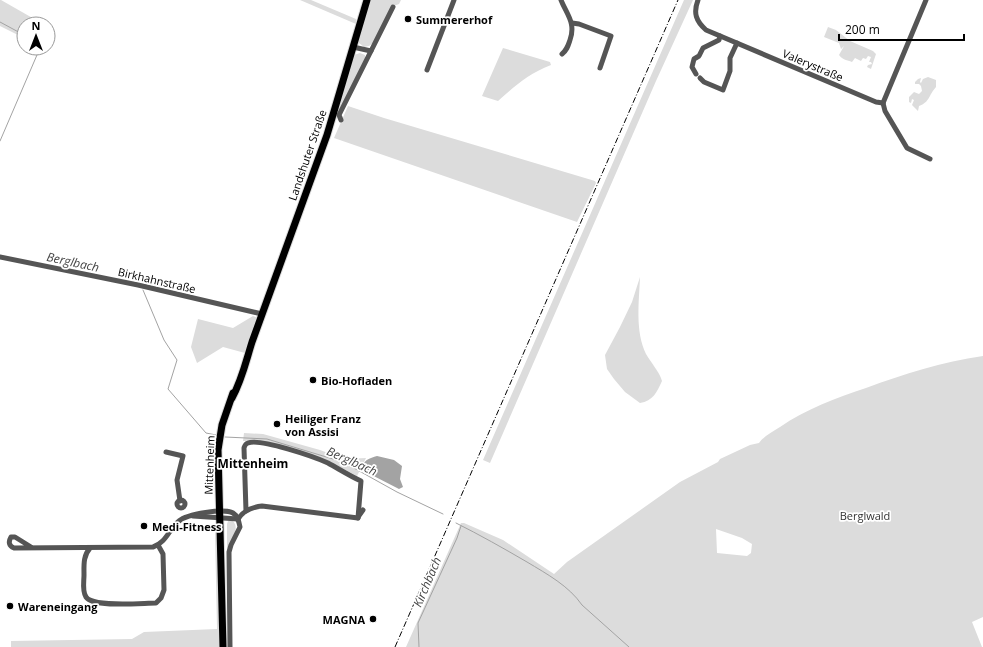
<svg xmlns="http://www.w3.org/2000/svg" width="983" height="647" font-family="'Open Sans',sans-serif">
  <rect width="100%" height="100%" fill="#fff"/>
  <!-- green -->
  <g fill="#dcdcdc" fill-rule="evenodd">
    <polygon points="0,0 1,0 43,24 24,24 24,38 0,26"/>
    <polygon points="300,0 311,0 356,19 356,24"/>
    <polygon points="370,0 401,0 399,4 391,7 373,43 369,46 364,47 359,43 358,36"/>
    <polygon points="684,0 693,0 656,81 490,463 483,460"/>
    <path d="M828,27L836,30L850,41L873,51L876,54L871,69L867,67L868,65L872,64L871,62H869L871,57L868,56L866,59L863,58L861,61L855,58L852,62C847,60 843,60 839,55L844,46L841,49L839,43L824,37Z"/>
    <path d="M503,48L550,62L551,65C528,74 516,85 498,101L482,96Z"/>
    <polygon points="360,53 365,55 365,58 340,110 338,108 354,55"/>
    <path d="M928,77L936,80V87C928,96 930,102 919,106L918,111L912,105L914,100L912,99L911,103L909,102V97L914,92L919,94L922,91L921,86L919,84H915V82L918,79L921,78L920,82L921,83L923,79Z"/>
    <polygon points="348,106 384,118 595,181 596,183 577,222 334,138"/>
    <path d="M640,277C639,302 635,331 646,354C651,363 659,371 662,381C657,392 653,401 640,403L625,392L614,379L607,369L605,355L620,327L632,302Z"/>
    <polygon points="253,316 258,318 245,353 223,347 197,363 191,347 198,319 233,328"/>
    <path d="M983,356V617L972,622L982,647H406L461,523H464L503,540L554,574L567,562L680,482L718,462L720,459L750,445L759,443C764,436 772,432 780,427C806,409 836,398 866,388C904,374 942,362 983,356ZM716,529L742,538L752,544L751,553L747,556L717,553Z"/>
    <polygon points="244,433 263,434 320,450 344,459 366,458 357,476 338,466 257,441 243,441"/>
    <path d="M228,521H233C241,530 229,541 227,551V524Z"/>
    <polygon points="215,531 216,531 220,592 221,647 11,647 11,641 132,639 144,632 217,629"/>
  </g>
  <!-- water -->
  <path fill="#a3a3a3" d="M377,456L394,460L402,466L400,479L403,487L399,489L362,470C362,460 370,458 377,456Z"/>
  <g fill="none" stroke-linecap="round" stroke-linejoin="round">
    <!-- stream -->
    <g stroke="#a3a3a3" stroke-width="1">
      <polyline points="0,22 24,35"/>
      <polyline points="0,141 40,48"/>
      <polyline points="143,290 164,340 177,360 168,389 206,433 216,435"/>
      <polyline points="225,437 267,439 333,459 352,467 397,492 443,514"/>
      <path d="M456,523C480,535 503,548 527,562C547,574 569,586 582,605L629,647"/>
      <polyline points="419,647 418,623 457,538 461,526"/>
    </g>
    <!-- major casing -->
    <g stroke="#dbdbdb" stroke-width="9">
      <g id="major">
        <path d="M232,398C242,380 246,361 252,342L327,135L367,0"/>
        <polyline points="223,647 218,450 222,425 233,393"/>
      </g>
    </g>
    <!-- minor -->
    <g stroke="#555" stroke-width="5">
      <path d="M561,0C567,15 576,23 570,40C568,46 567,50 562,54"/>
      <path d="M698,0C693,13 696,21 706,30L876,102L883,103"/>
      <polyline points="572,23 579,24 611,36 600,68"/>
      <polyline points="353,47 371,51"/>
      <polyline points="427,70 454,0"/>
      <polyline points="696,74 692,67 694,59 699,56 703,48 719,40 720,36"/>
      <polyline points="700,78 704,82 723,90 730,71 730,58 737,43"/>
      <polyline points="883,103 926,0"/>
      <polyline points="883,103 885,111 907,148 930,159"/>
      <polyline points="341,120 339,115 393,7"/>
      <polyline points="0,257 138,285 262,314"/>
      <polyline points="166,452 183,456 177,480 180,501"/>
      <circle cx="181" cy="504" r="4"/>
      <path d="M246,511L244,448C245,445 245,444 248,443C260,438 315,457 328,463C339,469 350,476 361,481L358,518"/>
      <polyline points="193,516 238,519"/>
      <polyline points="358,517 363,510"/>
      <path d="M238,519C244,510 252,507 262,506L358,518"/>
      <path d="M31,547L15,537H11C8,542 9,546 14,548L153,547C166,543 169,529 179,521C187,514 224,508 233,513C238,516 239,522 240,527L231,545L229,552L230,647"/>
      <path d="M90,548C83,556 84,565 84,575C84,581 82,591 86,597C93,608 142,603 156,603L161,598L164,590L163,554L158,545"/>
    </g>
    <!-- major -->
    <use href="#major" stroke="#000" stroke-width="7"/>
    <!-- rail -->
    <polyline stroke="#000" stroke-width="1" stroke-dasharray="6 2 1 2" stroke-linecap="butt" points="395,647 678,0"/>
  </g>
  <!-- markers -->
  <g fill="#000" stroke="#fff" stroke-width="1.5">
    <circle cx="408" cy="19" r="4"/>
    <circle cx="313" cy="380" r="4"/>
    <circle cx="277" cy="424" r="4"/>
    <circle cx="144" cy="526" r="4"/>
    <circle cx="10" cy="606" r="4"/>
    <circle cx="373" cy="619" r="4"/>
  </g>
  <g text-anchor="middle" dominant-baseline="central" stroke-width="3.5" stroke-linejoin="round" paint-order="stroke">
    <!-- poi labels -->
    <g font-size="11" font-weight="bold" fill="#000" stroke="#fff" text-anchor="start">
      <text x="416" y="19">Summererhof</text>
      <text x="321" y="380">Bio-Hofladen</text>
      <text x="285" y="418">Heiliger Franz<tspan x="285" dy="13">von Assisi</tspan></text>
      <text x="152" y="526">Medi-Fitness</text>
      <text x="18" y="606">Wareneingang</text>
      <text x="365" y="619" text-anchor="end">MAGNA</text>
    </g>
    <!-- street labels -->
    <g font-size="11" fill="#000" stroke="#fff">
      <text transform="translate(813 65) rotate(23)">Valerystraße</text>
      <text transform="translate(307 155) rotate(-71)">Landshuter Straße</text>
      <text transform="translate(157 280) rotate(13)">Birkhahnstraße</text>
      <text transform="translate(209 465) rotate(-88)">Mittenheim</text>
    </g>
    <!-- park labels -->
    <g font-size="11" fill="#333" stroke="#fff">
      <text x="865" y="515">Berglwald</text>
    </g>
    <!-- water labels -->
    <g font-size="12" font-style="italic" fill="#444" stroke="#fff">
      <text transform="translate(73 262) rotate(12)">Berglbach</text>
      <text transform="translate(352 461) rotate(24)">Berglbach</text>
      <text transform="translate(427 582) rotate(-67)">Kirchbach</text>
    </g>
    <!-- neighbourhood labels -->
    <g font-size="12" font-weight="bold" fill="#000" stroke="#fff">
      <text x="253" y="463">Mittenheim</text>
    </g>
  </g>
  <!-- north arrow -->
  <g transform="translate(36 36)"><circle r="19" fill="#ffffff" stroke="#999999"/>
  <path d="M0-3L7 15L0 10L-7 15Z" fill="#000000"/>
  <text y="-6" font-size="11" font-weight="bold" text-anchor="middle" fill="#000000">N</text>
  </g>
  <!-- scale -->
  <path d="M839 34v6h125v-6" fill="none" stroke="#000000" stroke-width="2"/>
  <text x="845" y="34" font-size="12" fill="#000000" stroke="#ffffff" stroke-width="3" paint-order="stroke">200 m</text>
</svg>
